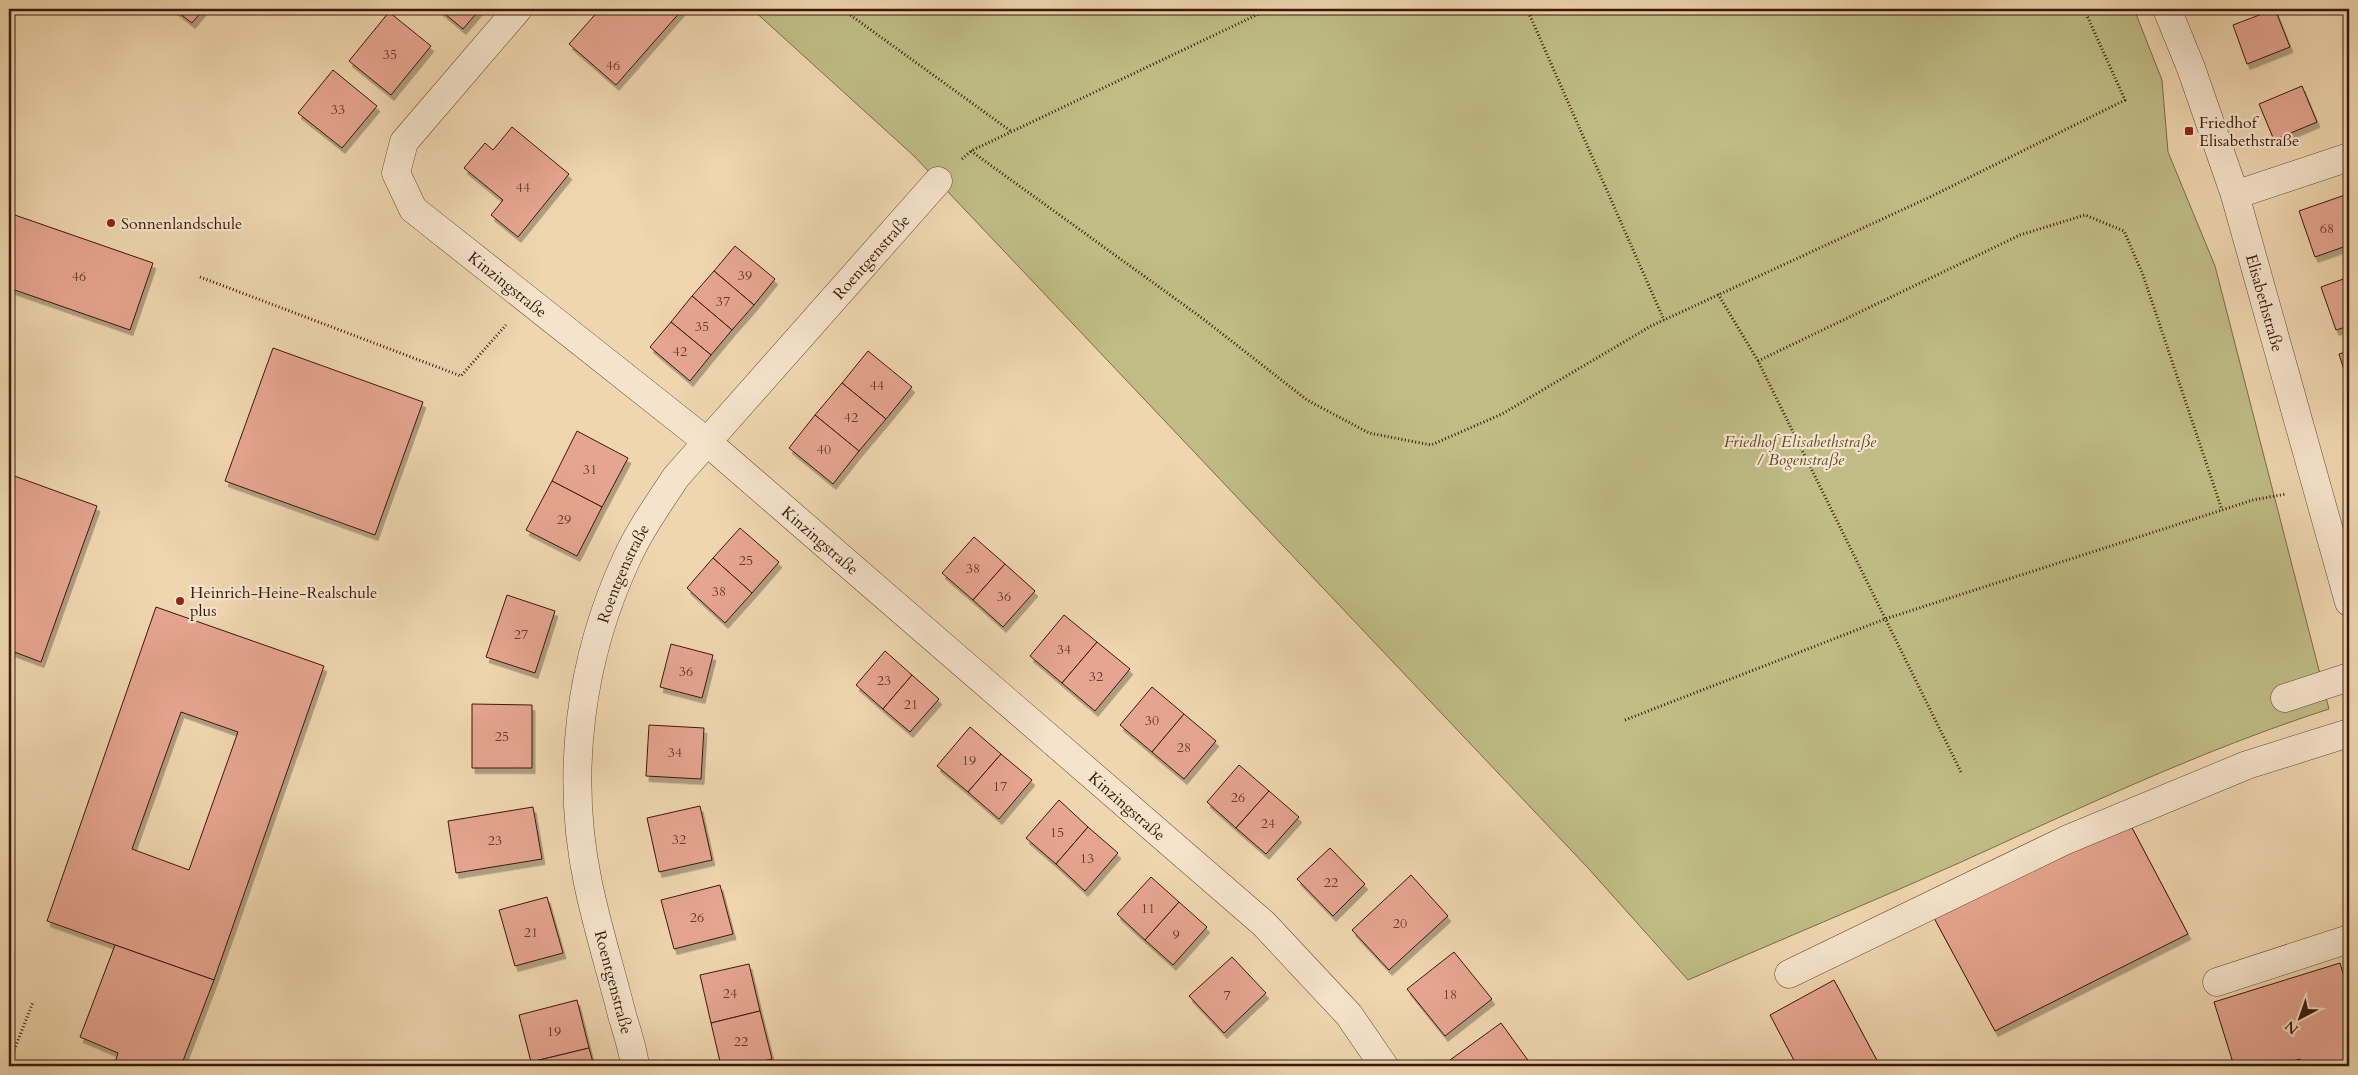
<svg xmlns="http://www.w3.org/2000/svg" width="2358" height="1075" viewBox="0 0 2358 1075" font-family="Cardo,serif">
<defs>
<filter id="shadow"><feDropShadow dx="3" dy="5.5" stdDeviation="0" flood-color="#0004"/></filter>
</defs>
<rect width="100%" height="100%" fill="#efd6af"/>
<filter id="stains"><feTurbulence type="fractalNoise" baseFrequency=".004" numOctaves="4"/><feColorMatrix values="0 0 0 0 .2 0 0 0 0 .09 0 0 0 0 .02 0 0 0 .5 -.17"/></filter>
<radialGradient id="worn" r=".72"><stop offset=".6" stop-color="#630" stop-opacity="0"/><stop offset="1" stop-color="#630" stop-opacity=".3"/></radialGradient>
<!-- green -->
<path fill="#bfbc86" stroke="#7d6a48" d="M752,9h1382l28,71 6,72 47,114 114,443c-127,41 -249,99 -370,154 -90,40 -181,78 -271,117l-100,-112 -674,-712z"/>
<!-- building -->
<g fill="#e6a590" stroke="#3b180a" fill-rule="evenodd" filter="url(#shadow)">
<polygon points="174,9 204,9 192,23"/>
<polygon points="439,9 480,9 463,29"/>
<polygon points="600,9 681,9 682,10 616,85 569,44"/>
<polygon points="2275,9 2290,47 2247,64 2233,25"/>
<polygon points="389,12 431,46 391,95 349,61"/>
<polygon points="333,70 377,106 342,148 298,113"/>
<polygon points="2302,86 2317,122 2274,140 2259,104"/>
<polygon points="512,127 569,174 518,237 491,215 503,200 464,168 485,143 493,150"/>
<polygon points="2345,195 2349,206 2349,245 2315,257 2299,211"/>
<polygon points="9,213 153,263 130,330 9,288"/>
<polygon points="735,246 775,279 754,305 714,271"/>
<polygon points="714,271 754,305 732,330 692,296"/>
<polygon points="2349,277 2349,326 2336,330 2321,287"/>
<polygon points="692,296 732,330 711,355 671,322"/>
<polygon points="671,322 711,355 690,381 650,347"/>
<polygon points="273,348 423,402 375,535 225,481"/>
<polygon points="868,351 912,387 886,419 842,383"/>
<polygon points="2349,351 2349,386 2339,354"/>
<polygon points="842,383 886,419 859,451 815,415"/>
<polygon points="815,415 859,451 833,484 789,448"/>
<polygon points="577,431 628,458 602,507 552,481"/>
<polygon points="9,474 97,506 41,662 9,650"/>
<polygon points="552,481 602,507 577,556 526,530"/>
<polygon points="740,528 779,562 752,593 713,558"/>
<polygon points="974,537 1005,564 973,600 942,573"/>
<polygon points="713,558 752,593 725,623 687,588"/>
<polygon points="1005,564 1035,591 1003,627 973,600"/>
<polygon points="507,595 555,611 535,673 486,657"/>
<path d="M156,607l168,59 -110,314 -167,-59zM181,712l57,20 -49,138 -57,-21z"/>
<polygon points="1064,615 1097,642 1062,683 1030,656"/>
<polygon points="1097,642 1130,669 1095,711 1062,683"/>
<polygon points="671,644 713,655 702,698 660,687"/>
<polygon points="885,651 912,675 883,709 856,685"/>
<polygon points="912,675 939,699 910,732 883,709"/>
<polygon points="1152,687 1184,714 1152,752 1120,725"/>
<polygon points="472,704 532,705 532,768 472,768"/>
<polygon points="1184,714 1216,741 1184,779 1152,752"/>
<polygon points="649,725 704,728 701,779 646,776"/>
<polygon points="970,727 1001,754 968,792 937,766"/>
<polygon points="1001,754 1032,780 999,819 968,792"/>
<polygon points="1239,765 1269,791 1236,828 1207,802"/>
<polygon points="1269,791 1299,817 1266,854 1236,828"/>
<polygon points="1059,800 1088,827 1056,864 1026,838"/>
<polygon points="700,806 712,860 659,872 647,818"/>
<polygon points="533,807 542,859 456,873 448,821"/>
<polygon points="2130,824 2188,934 1995,1031 1934,918"/>
<polygon points="1088,827 1118,853 1085,891 1056,864"/>
<polygon points="1330,848 1365,884 1333,916 1297,879"/>
<polygon points="1411,875 1448,916 1389,970 1352,930"/>
<polygon points="1151,877 1179,902 1145,940 1117,914"/>
<polygon points="720,885 733,934 674,949 661,900"/>
<polygon points="547,897 563,953 515,966 499,910"/>
<polygon points="1179,902 1207,927 1173,965 1145,940"/>
<polygon points="115,945 214,980 181,1066 114,1066 118,1053 80,1037"/>
<polygon points="1454,952 1492,999 1445,1036 1407,989"/>
<polygon points="1232,957 1266,993 1224,1033 1189,996"/>
<polygon points="2340,963 2349,993 2349,1066 2302,1066 2300,1059 2277,1066 2234,1066 2214,1002"/>
<polygon points="749,964 760,1011 711,1023 700,975"/>
<polygon points="1834,980 1880,1066 1797,1066 1770,1015"/>
<polygon points="577,1000 589,1048 531,1062 519,1015"/>
<polygon points="760,1011 772,1059 740,1066 721,1066 711,1023"/>
<polygon points="1501,1023 1530,1063 1526,1066 1455,1066 1450,1060"/>
<polygon points="589,1048 594,1066 532,1066 531,1062"/>
</g>
<g fill="none" stroke-linecap="round" stroke-linejoin="round">
<defs>
<g id="minor">
<path id="s1" d="M518,9l-114,133 -8,31 17,36 293,232 558,483 85,91 35,51"/>
<path id="s2" d="M2167,9l24,59 44,127 114,407"/>
<polyline points="2235,195 2349,157"/>
<polyline points="2285,698 2349,677"/>
<polyline points="1789,974 2066,840 2247,765 2349,733"/>
<polyline points="2217,982 2349,939"/>
<path id="s3" d="M635,1066c-2,-17 -8,-34 -13,-51 -11,-44 -25,-88 -34,-132 -23,-109 -8,-224 39,-325 13,-28 31,-54 49,-81l262,-296"/>
</g>
</defs>
<!-- minor casing -->
<use href="#minor" stroke="#684833" stroke-width="29"/>
<!-- path -->
<g stroke="#3b180a" stroke-width="3" stroke-dasharray="1 2.5" stroke-linecap="butt">
<polyline points="842,9 1012,132"/>
<polyline points="1527,9 1664,320"/>
<polyline points="971,151 1202,318 1307,400 1369,433 1431,445 1502,414 1651,326 1930,197 2125,100 2084,9"/>
<polyline points="962,159 971,151 1269,9"/>
<polyline points="200,277 461,376 506,325"/>
<polyline points="1718,294 1758,361 1961,772"/>
<polyline points="1758,361 2020,235 2085,215 2124,231 2143,275 2222,510"/>
<polyline points="1625,720 1885,619 2253,500 2286,494"/>
<polyline points="9,1063 33,1002"/>
</g>
<!-- minor -->
<use href="#minor" stroke="#f5e4cb" stroke-width="28"/>
</g>
<!-- markers -->
<g fill="#8f2418" stroke="#f5e4cb" stroke-width="2">
<rect x="2184" y="126" width="10" height="10" rx="2.5"/>
<circle cx="111" cy="223" r="5"/>
<circle cx="180" cy="601" r="5"/>
</g>
<g text-anchor="middle" stroke-width="4.5" stroke-linejoin="round" paint-order="stroke">
<!-- number labels -->
<g font-size="14" fill="#663b2c">
<text x="390" y="59">35</text>
<text x="613" y="70">46</text>
<text x="338" y="114">33</text>
<text x="523" y="192">44</text>
<text x="2327" y="233">68</text>
<text x="745" y="280">39</text>
<text x="79" y="281">46</text>
<text x="723" y="306">37</text>
<text x="702" y="331">35</text>
<text x="680" y="356">42</text>
<text x="877" y="390">44</text>
<text x="851" y="422">42</text>
<text x="824" y="454">40</text>
<text x="590" y="474">31</text>
<text x="564" y="524">29</text>
<text x="746" y="565">25</text>
<text x="973" y="573">38</text>
<text x="719" y="596">38</text>
<text x="1004" y="601">36</text>
<text x="521" y="639">27</text>
<text x="1064" y="654">34</text>
<text x="686" y="676">36</text>
<text x="1096" y="681">32</text>
<text x="884" y="685">23</text>
<text x="911" y="709">21</text>
<text x="1152" y="725">30</text>
<text x="502" y="741">25</text>
<text x="1184" y="752">28</text>
<text x="675" y="757">34</text>
<text x="969" y="765">19</text>
<text x="1000" y="791">17</text>
<text x="1238" y="802">26</text>
<text x="1268" y="828">24</text>
<text x="1057" y="837">15</text>
<text x="679" y="844">32</text>
<text x="495" y="845">23</text>
<text x="1087" y="863">13</text>
<text x="1331" y="887">22</text>
<text x="1148" y="913">11</text>
<text x="697" y="922">26</text>
<text x="1400" y="928">20</text>
<text x="531" y="937">21</text>
<text x="1176" y="939">9</text>
<text x="730" y="998">24</text>
<text x="1450" y="999">18</text>
<text x="1227" y="1000">7</text>
<text x="554" y="1036">19</text>
<text x="741" y="1046">22</text>
</g>
<!-- poi labels -->
<g font-size="16" fill="#3b180a" stroke="#f5e4cb" text-anchor="start">
<text x="2199" y="128">Friedhof<tspan x="2199" dy="18">Elisabethstraße</tspan></text>
<text x="121" y="229">Sonnenlandschule</text>
<text x="190" y="598">Heinrich-Heine-Realschule<tspan x="190" dy="18">plus</tspan></text>
</g>
<!-- street labels -->
<g font-size="16" fill="#3b180a" stroke="#f5e4cb">
<text dy="6" stroke="none"><textPath href="#s3" startOffset="911">Roentgenstraße</textPath></text>
<text dy="6" stroke="none"><textPath href="#s1" startOffset="368">Kinzingstraße</textPath></text>
<text dy="6" stroke="none"><textPath href="#s2" startOffset="310">Elisabethstraße</textPath></text>
<text dy="6" stroke="none"><textPath href="#s1" startOffset="772">Kinzingstraße</textPath></text>
<text dy="6" stroke="none"><textPath href="#s3" startOffset="506">Roentgenstraße</textPath></text>
<text dy="6" stroke="none"><textPath href="#s1" startOffset="1178">Kinzingstraße</textPath></text>
<text transform="translate(614 982) rotate(75)" y="6">Roentgenstraße</text>
</g>
<!-- park labels -->
<g font-size="16" font-style="italic" fill="#63492f" stroke="#f5e4cb">
<text x="1800" y="447">Friedhof Elisabethstraße<tspan x="1800" dy="18">/ Bogenstraße</tspan></text>
</g>
</g>
<!-- margin -->
<rect width="2358" height="1075" fill="none" stroke="#efd6af" stroke-width="30"/>
<rect x="10" y="10" width="2338" height="1055" fill="none" stroke="#3b180a" stroke-width="2.5"/>
<rect x="15" y="15" width="2328" height="1045" fill="none" stroke="#3b180a"/>
<!-- north arrow -->
<g transform="translate(2300 1018) rotate(221)" stroke="#f5e4cb" stroke-width="4" paint-order="stroke">
<path d="M0-4L9 19L0 12L-9 19Z" fill="#3b180a"/>
<text y="-8" font-size="14" font-weight="bold" text-anchor="middle" fill="#3b180a">N</text>
</g>
<rect width="100%" height="100%" filter="url(#stains)"/>
<rect width="100%" height="100%" fill="url(#worn)"/>
</svg>
